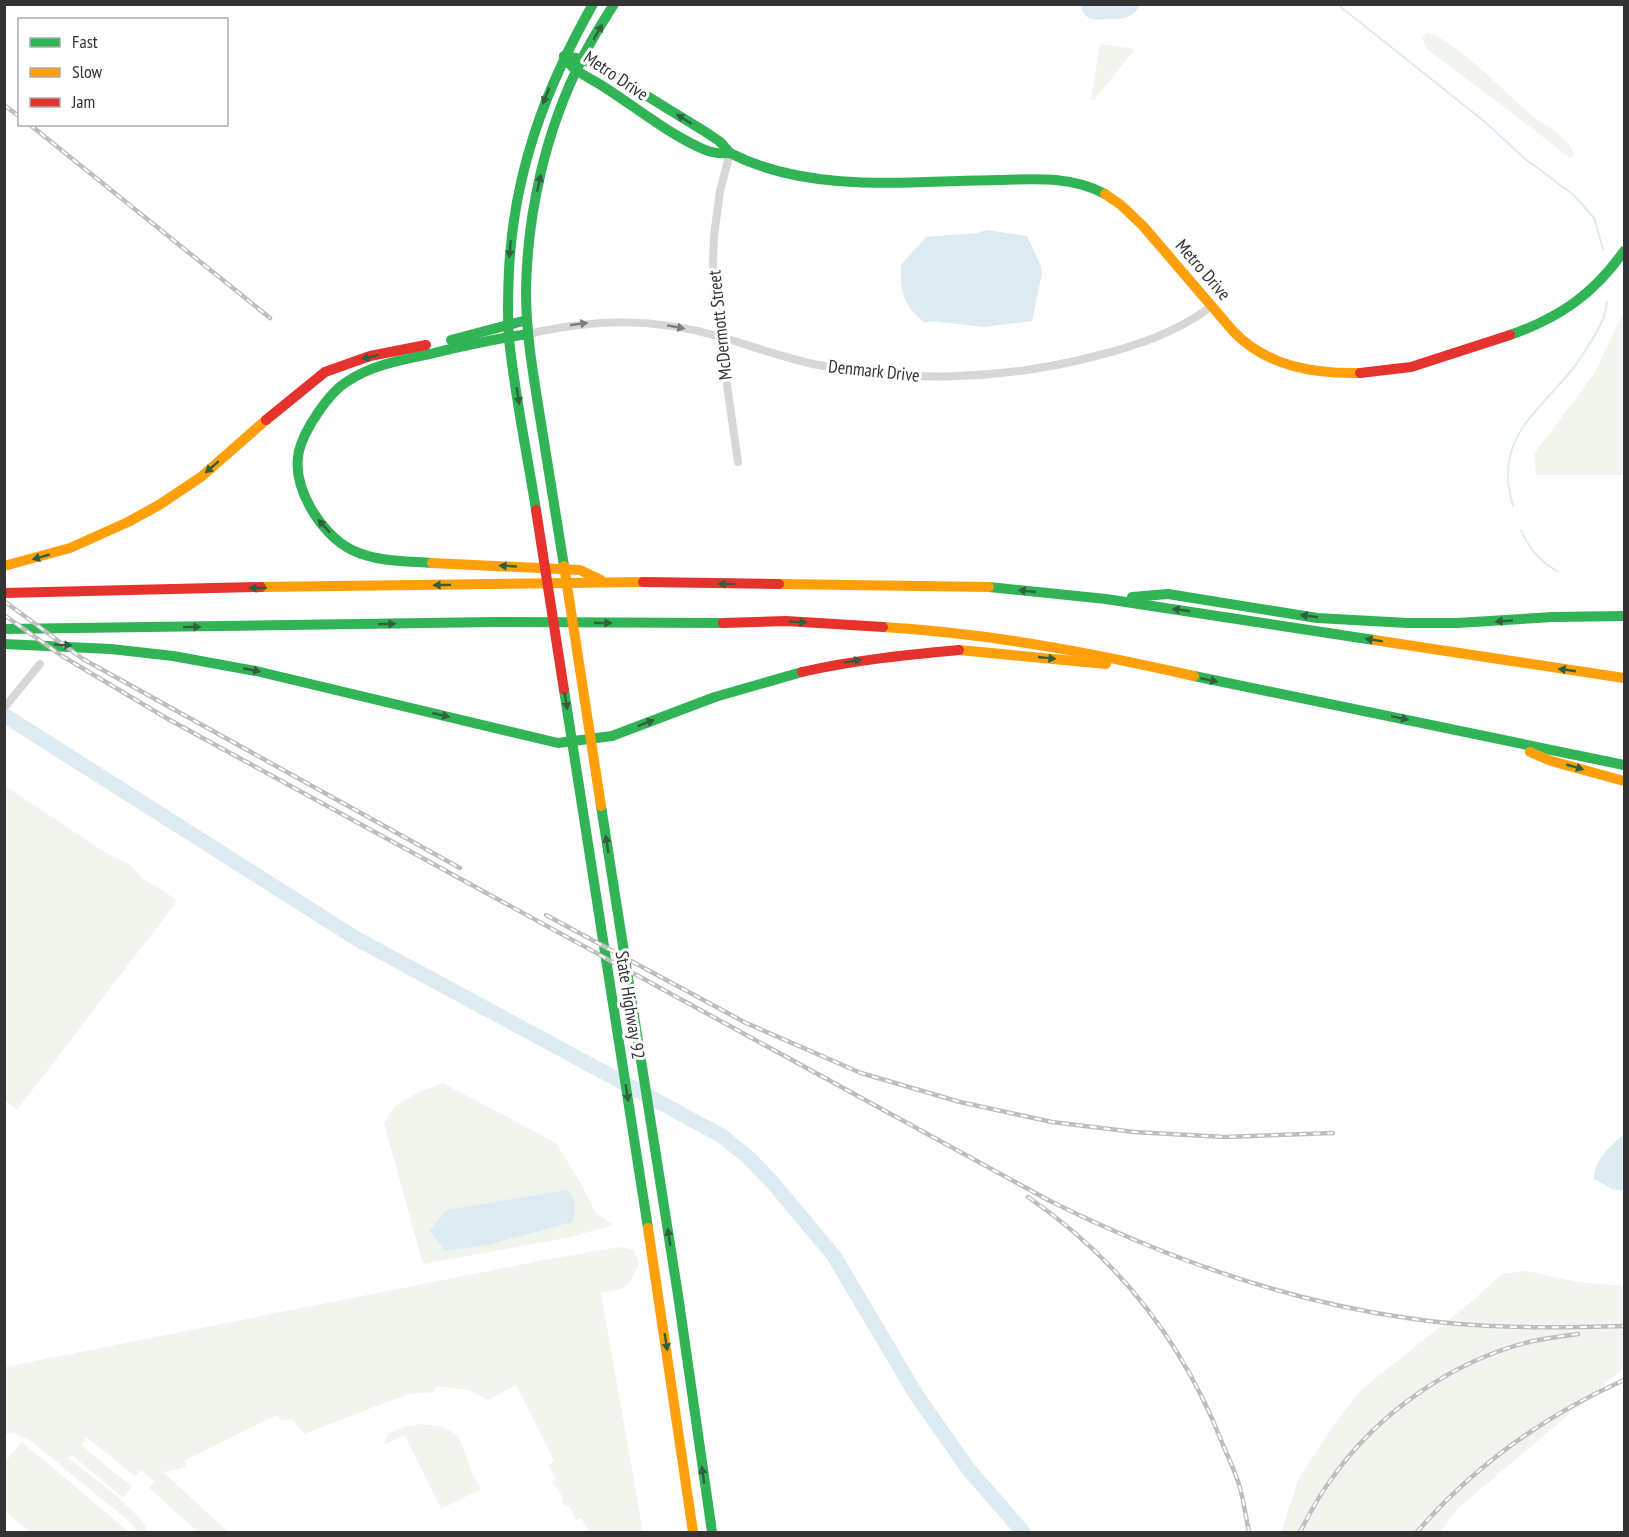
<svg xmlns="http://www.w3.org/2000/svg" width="1629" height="1537" viewBox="0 0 1629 1537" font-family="'PT Sans Narrow',sans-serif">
<rect width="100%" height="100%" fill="#fff"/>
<!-- green -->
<g fill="#f1f5ed">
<path d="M1427,33c24,3 82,63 102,80 14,12 39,23 45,41l-2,3h-3l-143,-109 -4,-10z"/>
<polygon points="1100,44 1135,49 1094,100 1091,100"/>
<polygon points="1624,311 1624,475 1536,475 1534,454 1594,374"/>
<polygon points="5,786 106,853 129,864 143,879 164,891 177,901 17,1110 4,1100"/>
<polygon points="443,1083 556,1143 581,1184 595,1212 613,1225 571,1237 423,1264 384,1123 395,1106 419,1092"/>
<path d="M620,1247l14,3 5,13c-10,25 -13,26 -38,30l42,239h-54l-8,-14 -5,2 -7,-14 -6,-2 -2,-10 -9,-12 4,-3 -8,-14 6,-4 -38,-76 -28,15 -19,-10 -34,-4 -1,6 -26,2 -104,40 -12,-15 -10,1 -5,-5 -92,45 2,7 -24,5 65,60h-30l-49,-44 6,-6 -14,-12 -6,6 -48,-38 -6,7 51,42 -9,11 -51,-43 -4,3c22,18 70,50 80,74h-11l-8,-11 -98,-80 -18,-8 -8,1v-67l544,-108z"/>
<polygon points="1527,1271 1577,1282 1624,1286 1624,1368 1456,1510 1441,1532 1281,1532 1299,1478 1335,1423 1361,1390 1470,1303 1502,1274"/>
<polygon points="422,1424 442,1427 458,1435 473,1475 481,1489 441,1509 405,1435 384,1445 388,1434 403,1427"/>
<polygon points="22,1442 129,1532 30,1532 5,1511 5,1462"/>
</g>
<!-- water -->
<g fill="#ddebf3">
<path d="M1081,5v-1l60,1c-3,3 -6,8 -10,10 -7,4 -13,4 -20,4 -13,1 -28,3 -30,-14z"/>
<path d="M987,230l40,6 14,30 1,8 -10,47 -48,6 -52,-6 -7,2c-21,-16 -25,-31 -24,-58l25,-28 51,-4z"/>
<path d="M1624,1134v57l-12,-2 -18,-10c0,-20 16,-32 30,-45z"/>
<path d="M566,1190c11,8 11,20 6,32l-84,23 -43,6 -15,-21 16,-20z"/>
</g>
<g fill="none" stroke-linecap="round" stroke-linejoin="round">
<!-- stream -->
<g stroke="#ddebf3" stroke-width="2">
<polyline points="1337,4 1485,122 1524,158 1575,196 1594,218 1603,249"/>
<path d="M1513,506c-20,-66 22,-91 58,-135 8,-9 14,-21 21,-31 7,-12 14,-24 15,-38"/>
<path d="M1521,530c8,18 18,31 36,41"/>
</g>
<!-- river -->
<polyline stroke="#ddebf3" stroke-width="15" points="4,715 357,939 722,1136 749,1158 773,1183 834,1256 917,1396 969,1470 1023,1532"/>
<!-- street -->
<g stroke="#d7d7d7" stroke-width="8">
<polyline points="730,153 720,191 714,236 713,265 715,301 738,462"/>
<path d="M528,334c69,-15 125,-17 193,3 31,9 60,20 92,27 92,19 188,16 279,-7 44,-11 84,-24 120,-51"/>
<polyline points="4,708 40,664"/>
</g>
<!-- fast -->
<g stroke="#30b455" stroke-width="10">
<path d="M564,56l18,3 21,10 101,62c5,3 10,7 15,10 5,4 8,10 13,13 79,40 180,27 266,26 37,-1 74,-4 107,14"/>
<path d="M564,56c9,16 25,21 40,31 33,21 63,46 99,62 9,4 17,5 27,4"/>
<path d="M1510,335c49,-17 84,-41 114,-84"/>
<polyline points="451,340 527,320"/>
<path d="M536,510c-9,-57 -21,-114 -27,-171 -2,-23 -1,-46 0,-69 5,-98 36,-181 84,-266"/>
<path d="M432,563c-28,-2 -55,-1 -80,-13 -32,-16 -61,-64 -53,-99 5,-21 30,-59 49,-70 24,-16 53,-21 82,-27 32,-8 65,-15 98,-20"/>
<path d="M564,566c-8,-48 -15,-96 -23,-143 -7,-44 -15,-87 -15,-131 1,-79 20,-163 56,-233 9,-19 21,-37 32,-55"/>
<polyline points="989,587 1106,599 1374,640"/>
<polyline points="1132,597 1168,594 1317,618 1408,623 1457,623 1553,617 1624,616"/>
<polyline points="4,629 495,622 723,623"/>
<polyline points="4,644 111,649 173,656 256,671 558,743 612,736 715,697 802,672"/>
<polyline points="1194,676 1624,765"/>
<polyline points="564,690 648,1228"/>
<polyline points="601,806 678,1295 712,1532"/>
</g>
<!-- slow -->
<g stroke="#ff9f0a" stroke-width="10">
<path d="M1105,194l16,11 22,21 90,105c33,35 80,43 127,42"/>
<polyline points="432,563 580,570 601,580"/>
<polyline points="4,566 70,548 128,522 159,505 201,477 266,420"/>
<polyline points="564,566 601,806"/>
<polyline points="779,584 989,587"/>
<polyline points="261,587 643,582"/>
<path d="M883,627c105,6 209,26 311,49"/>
<polyline points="1374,640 1624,678"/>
<polyline points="959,650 1106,664"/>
<polyline points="1530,752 1551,761 1624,781"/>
<polyline points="648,1228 693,1532"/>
</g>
<!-- jam -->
<g stroke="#e5322d" stroke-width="10">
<polyline points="1360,373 1411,367 1510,335"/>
<polyline points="266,420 325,372 370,356 426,345"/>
<polyline points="536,510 564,690"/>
<polyline points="643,582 779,584"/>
<polyline points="4,593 261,587"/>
<polyline points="723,623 786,621 883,627"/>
<path d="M802,672c52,-12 104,-17 157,-22"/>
</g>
<defs>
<g id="rail">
<polyline points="4,105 20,117"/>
<polyline points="29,124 270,318"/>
<polyline points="4,601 83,659 460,868"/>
<path d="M4,615l58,41 106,63 882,482c113,56 231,99 357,117 71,11 145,10 217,8"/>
<polyline points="546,915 746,1023 861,1073 960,1102 1052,1122 1134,1132 1225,1137 1333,1133"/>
<path d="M1028,1197c92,63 155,145 195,248 6,14 13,28 17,43 4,14 6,30 9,44"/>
<path d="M1300,1532c9,-17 18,-35 30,-51 47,-68 123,-121 203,-140 15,-3 30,-5 45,-7"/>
<path d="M1417,1532c58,-67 127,-116 207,-152"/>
</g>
</defs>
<!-- rail casing -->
<use href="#rail" stroke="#bebebe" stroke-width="4.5"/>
<!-- rail -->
<use href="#rail" stroke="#fff" stroke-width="2" stroke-dasharray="7" stroke-linecap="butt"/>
</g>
<!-- one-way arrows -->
<defs><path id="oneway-solid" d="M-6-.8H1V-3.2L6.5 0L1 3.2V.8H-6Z" transform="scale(1.5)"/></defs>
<g fill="#32603f">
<use href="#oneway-solid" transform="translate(598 32) rotate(-60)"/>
<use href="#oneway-solid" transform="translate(546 96) rotate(112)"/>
<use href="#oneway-solid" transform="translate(684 119) rotate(-148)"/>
<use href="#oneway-solid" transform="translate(539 183) rotate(-78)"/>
<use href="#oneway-solid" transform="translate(510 249) rotate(95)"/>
<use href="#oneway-solid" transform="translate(370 357) rotate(166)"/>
<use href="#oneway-solid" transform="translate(518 396) rotate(81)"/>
<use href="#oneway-solid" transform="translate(212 467) rotate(139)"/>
<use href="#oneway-solid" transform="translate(324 526) rotate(-132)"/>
<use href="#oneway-solid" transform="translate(41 557) rotate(164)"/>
<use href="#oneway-solid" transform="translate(508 566) rotate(-177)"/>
<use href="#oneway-solid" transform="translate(727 584) rotate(-179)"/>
<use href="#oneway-solid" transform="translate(442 585) rotate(179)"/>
<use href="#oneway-solid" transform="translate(258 588) rotate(179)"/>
<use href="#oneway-solid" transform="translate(1027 591) rotate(-174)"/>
<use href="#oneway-solid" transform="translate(1181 610) rotate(-172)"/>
<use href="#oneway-solid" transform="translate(1309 616) rotate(-172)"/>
<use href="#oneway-solid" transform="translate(1504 621) rotate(176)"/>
<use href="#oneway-solid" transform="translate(798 622) rotate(3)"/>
<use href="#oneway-solid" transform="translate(603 623)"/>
<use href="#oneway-solid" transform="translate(387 624) rotate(-1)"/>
<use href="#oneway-solid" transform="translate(192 627) rotate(-1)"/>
<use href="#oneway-solid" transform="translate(1374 640) rotate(-171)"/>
<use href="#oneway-solid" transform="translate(63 645) rotate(3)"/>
<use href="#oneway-solid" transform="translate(1047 658) rotate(6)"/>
<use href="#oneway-solid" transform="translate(853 661) rotate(-9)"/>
<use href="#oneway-solid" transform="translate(252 670) rotate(11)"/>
<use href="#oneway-solid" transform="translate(1567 670) rotate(-172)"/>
<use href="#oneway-solid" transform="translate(1209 680) rotate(12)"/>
<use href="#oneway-solid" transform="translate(566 701) rotate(81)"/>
<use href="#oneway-solid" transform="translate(441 715) rotate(13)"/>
<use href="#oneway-solid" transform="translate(1400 718) rotate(12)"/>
<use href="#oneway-solid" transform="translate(646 723) rotate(-21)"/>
<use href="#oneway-solid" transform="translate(1575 767) rotate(16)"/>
<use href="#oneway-solid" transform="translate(607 844) rotate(-99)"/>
<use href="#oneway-solid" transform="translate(627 1093) rotate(81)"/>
<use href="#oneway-solid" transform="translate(669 1237) rotate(-99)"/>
<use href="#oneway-solid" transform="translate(666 1342) rotate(81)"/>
<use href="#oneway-solid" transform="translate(703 1475) rotate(-98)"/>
</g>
<g fill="#7d7d7d">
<use href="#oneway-solid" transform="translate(579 324) rotate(-8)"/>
<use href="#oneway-solid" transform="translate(676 327) rotate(10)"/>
</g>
<g text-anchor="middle" stroke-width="6" stroke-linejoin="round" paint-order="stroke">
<!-- street labels -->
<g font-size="18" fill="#333" stroke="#fff">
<text transform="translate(616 76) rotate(34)" y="6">Metro Drive</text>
<text transform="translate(1203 270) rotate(49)" y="6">Metro Drive</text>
<text transform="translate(720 325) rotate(-96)" y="6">McDermott Street</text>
<text transform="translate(874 371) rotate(6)" y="6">Denmark Drive</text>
<text transform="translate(630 1005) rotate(81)" y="6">State Highway 92</text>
</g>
</g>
<!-- border -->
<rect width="1629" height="1537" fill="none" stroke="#333333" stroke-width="12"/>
<!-- legend -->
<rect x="18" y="18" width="210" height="108" fill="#ffffff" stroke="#adadad" stroke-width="1.5"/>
<rect x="30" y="38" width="30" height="9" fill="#30b455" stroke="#adadad" stroke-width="1.5"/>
<text x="72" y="48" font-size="18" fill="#333333">Fast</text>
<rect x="30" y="68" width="30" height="9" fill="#ff9f0a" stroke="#adadad" stroke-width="1.5"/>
<text x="72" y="78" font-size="18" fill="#333333">Slow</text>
<rect x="30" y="98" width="30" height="9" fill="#e5322d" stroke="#adadad" stroke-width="1.5"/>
<text x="72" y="108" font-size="18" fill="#333333">Jam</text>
</svg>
